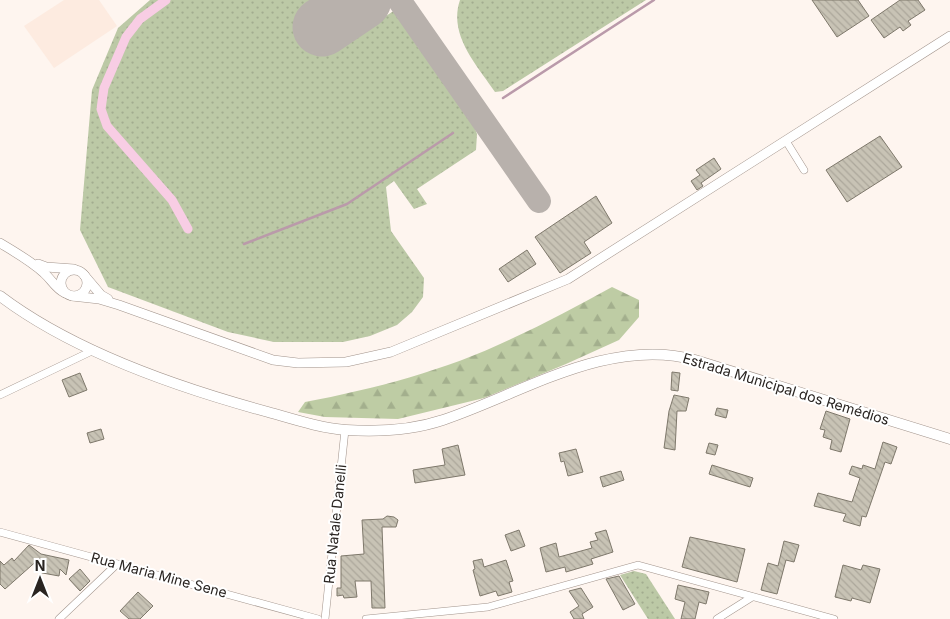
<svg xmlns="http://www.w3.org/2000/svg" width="950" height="619" viewBox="0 0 950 619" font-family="Inter,sans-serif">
<defs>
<pattern id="grass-dots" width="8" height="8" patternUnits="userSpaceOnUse" patternTransform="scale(1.25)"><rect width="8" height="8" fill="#bcc9a6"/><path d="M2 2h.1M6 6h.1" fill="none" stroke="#a2ac8f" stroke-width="1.8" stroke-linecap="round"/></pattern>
<pattern id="forest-firs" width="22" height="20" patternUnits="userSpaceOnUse" patternTransform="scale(1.25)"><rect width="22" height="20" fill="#becca4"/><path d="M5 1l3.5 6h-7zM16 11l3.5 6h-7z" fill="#a3af8d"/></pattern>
<pattern id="building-back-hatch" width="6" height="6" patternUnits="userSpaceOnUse" patternTransform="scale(1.25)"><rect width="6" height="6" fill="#c8c3b5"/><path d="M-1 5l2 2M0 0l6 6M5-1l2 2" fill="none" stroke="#aca79b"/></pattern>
</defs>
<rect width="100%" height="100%" fill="#fef5ef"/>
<!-- built -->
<polygon fill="#fdebe0" points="64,0 99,0 117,26 54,68 24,26"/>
<!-- grass -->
<g fill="url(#grass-dots)">
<polygon points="150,0 311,0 306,3 336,49 395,10 474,126 477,134 476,150 417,189 427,204 414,209 394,181 386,187 391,231 424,278 423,297 412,312 397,325 370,336 343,342 274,342 228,332 108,287 80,230 92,90 118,28"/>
<path d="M460,0h186l-143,91 -8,1c-18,-27 -47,-57 -35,-92z"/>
<polygon points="634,571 646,574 675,619 648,619 620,575"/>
</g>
<!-- forest -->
<path fill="url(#forest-firs)" d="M612,287l27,13v17l-20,23 -53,24 -82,34 -86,21 -73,-2 -27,-5 7,-10c69,-13 142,-32 206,-63 35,-16 68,-34 101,-52z"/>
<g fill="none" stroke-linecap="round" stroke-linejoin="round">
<!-- stream -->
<g stroke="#ba9aaa" stroke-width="2.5">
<polyline points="503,98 654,0"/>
<polyline points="244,244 347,204 453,133"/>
</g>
<!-- canal -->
<polyline stroke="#f8cde4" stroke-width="9" points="166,0 140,19 126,37 104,88 101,109 107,126 172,200 188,229"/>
<!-- taxiway -->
<polyline stroke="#b8b1ac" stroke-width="24" points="399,0 539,201"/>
<!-- runway -->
<polyline stroke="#b8b1ac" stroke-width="59" points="322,27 362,0"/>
</g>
<!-- building -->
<g fill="url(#building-back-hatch)" stroke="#7e786b">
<polygon points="812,0 858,0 869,16 837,37"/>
<polygon points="900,0 918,0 925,10 908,21 911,25 903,31 900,27 884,38 871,20"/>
<polygon points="880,136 902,167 847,202 826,170"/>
<polygon points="714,158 721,169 701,183 703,186 697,190 691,181 700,175 696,170"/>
<polygon points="596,196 612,223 584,242 591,253 560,273 535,237"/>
<polygon points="527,250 536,264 508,282 499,269"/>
<polygon points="672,372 680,373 678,391 671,390"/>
<polygon points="80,373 87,390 69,397 62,380"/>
<polygon points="674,395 689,398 686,411 677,411 675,450 664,448 669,411"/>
<polygon points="717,408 728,410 726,418 715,415"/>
<polygon points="826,411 850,419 841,452 830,449 832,440 823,437 825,430 820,429"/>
<polygon points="101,429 104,439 90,443 87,433"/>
<polygon points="883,442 897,447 891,464 885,462 866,517 862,516 860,526 843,521 846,514 814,506 818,493 852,502 860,478 849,474 852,466 862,469 863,465 875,469"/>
<polygon points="709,443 718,445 715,455 706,453"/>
<polygon points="458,445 465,475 415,483 413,470 445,465 442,449"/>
<polygon points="576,449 583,472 568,476 564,461 561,462 559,453"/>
<polygon points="712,465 753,478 750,487 709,474"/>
<polygon points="621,471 624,480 603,487 600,477"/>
<polygon points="387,516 394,517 398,520 396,527 382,527 385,608 372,608 371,581 355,581 357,597 344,598 343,595 337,596 337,588 341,588 341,556 364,554 362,520 383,519"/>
<polygon points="519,530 525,546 511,551 505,535"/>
<polygon points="606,530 613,552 591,559 593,564 566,572 565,567 546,572 540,548 556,543 559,557 592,548 590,542 598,540 595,533"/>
<polygon points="690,537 745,549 737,582 682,567"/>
<polygon points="784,541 799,545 794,562 786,560 777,594 761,590 768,563 778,566"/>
<polygon points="29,545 41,554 69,560 66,575 60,569 59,576 37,572 40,558 5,589 0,584 0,561 4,565 12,558 14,561"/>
<polygon points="482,559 484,567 506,560 513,581 509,582 512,592 498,596 496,591 480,596 473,570 475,569 473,561"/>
<polygon points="843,565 861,570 863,565 880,569 870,603 852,598 851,601 835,597"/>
<polygon points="80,569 90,581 80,591 69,579"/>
<polygon points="619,576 635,604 623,610 606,579"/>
<polygon points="678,585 709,592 706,604 699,602 695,619 681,619 685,602 675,599"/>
<polygon points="581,588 593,607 582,614 584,619 574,619 570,612 579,606 569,591"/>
<polygon points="138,592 153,606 140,619 129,619 120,611"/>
</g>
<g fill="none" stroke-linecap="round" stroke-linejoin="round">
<defs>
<g id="minor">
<polyline points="786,141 804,170"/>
<polyline points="0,395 94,350"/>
<polyline points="0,532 318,619"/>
<polyline points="59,619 117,564"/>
<polyline points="325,619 345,430"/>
<polyline points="366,619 488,607 638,565 834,619"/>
<polyline points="717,619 752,597"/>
</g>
<g id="tertiary">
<path d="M0,243c15,9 31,18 44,30 8,7 11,15 21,20"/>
<polyline points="38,264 46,267 74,269"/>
<circle cx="74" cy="283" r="13"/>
<polyline points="84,275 101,295 108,299"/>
<polyline points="72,296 99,299 119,305 273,360 298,363 346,362 391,352 568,279 950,36"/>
</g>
<path id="secondary" d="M0,296c74,56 179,92 268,116 25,7 52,16 78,18 31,2 67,0 97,-10 78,-26 166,-84 252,-60l255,79"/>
</defs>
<!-- minor casing -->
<use href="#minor" stroke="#a2948c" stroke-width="8"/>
<!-- tertiary casing -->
<use href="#tertiary" stroke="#a2948c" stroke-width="10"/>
<!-- secondary casing -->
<use href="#secondary" stroke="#a2948c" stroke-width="11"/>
<!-- minor -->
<use href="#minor" stroke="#fff" stroke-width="7"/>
<!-- tertiary -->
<use href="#tertiary" stroke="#fff" stroke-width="9"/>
<!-- secondary -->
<use href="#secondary" stroke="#fff" stroke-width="10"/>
</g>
<g text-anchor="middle" stroke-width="4" stroke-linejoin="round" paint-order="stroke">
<!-- street labels -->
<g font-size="14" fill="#292421" stroke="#fff">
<text transform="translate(786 389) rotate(17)" y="5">Estrada Municipal dos Remédios</text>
<text transform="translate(335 524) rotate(-84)" y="5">Rua Natale Danelli</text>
<text transform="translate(159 575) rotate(15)" y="5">Rua Maria Mine Sene</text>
</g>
</g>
<!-- north arrow -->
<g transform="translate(40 579)" stroke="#ffffff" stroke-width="4" paint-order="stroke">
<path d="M0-4L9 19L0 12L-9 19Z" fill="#292421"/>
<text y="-8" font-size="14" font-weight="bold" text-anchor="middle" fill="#292421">N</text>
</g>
</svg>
